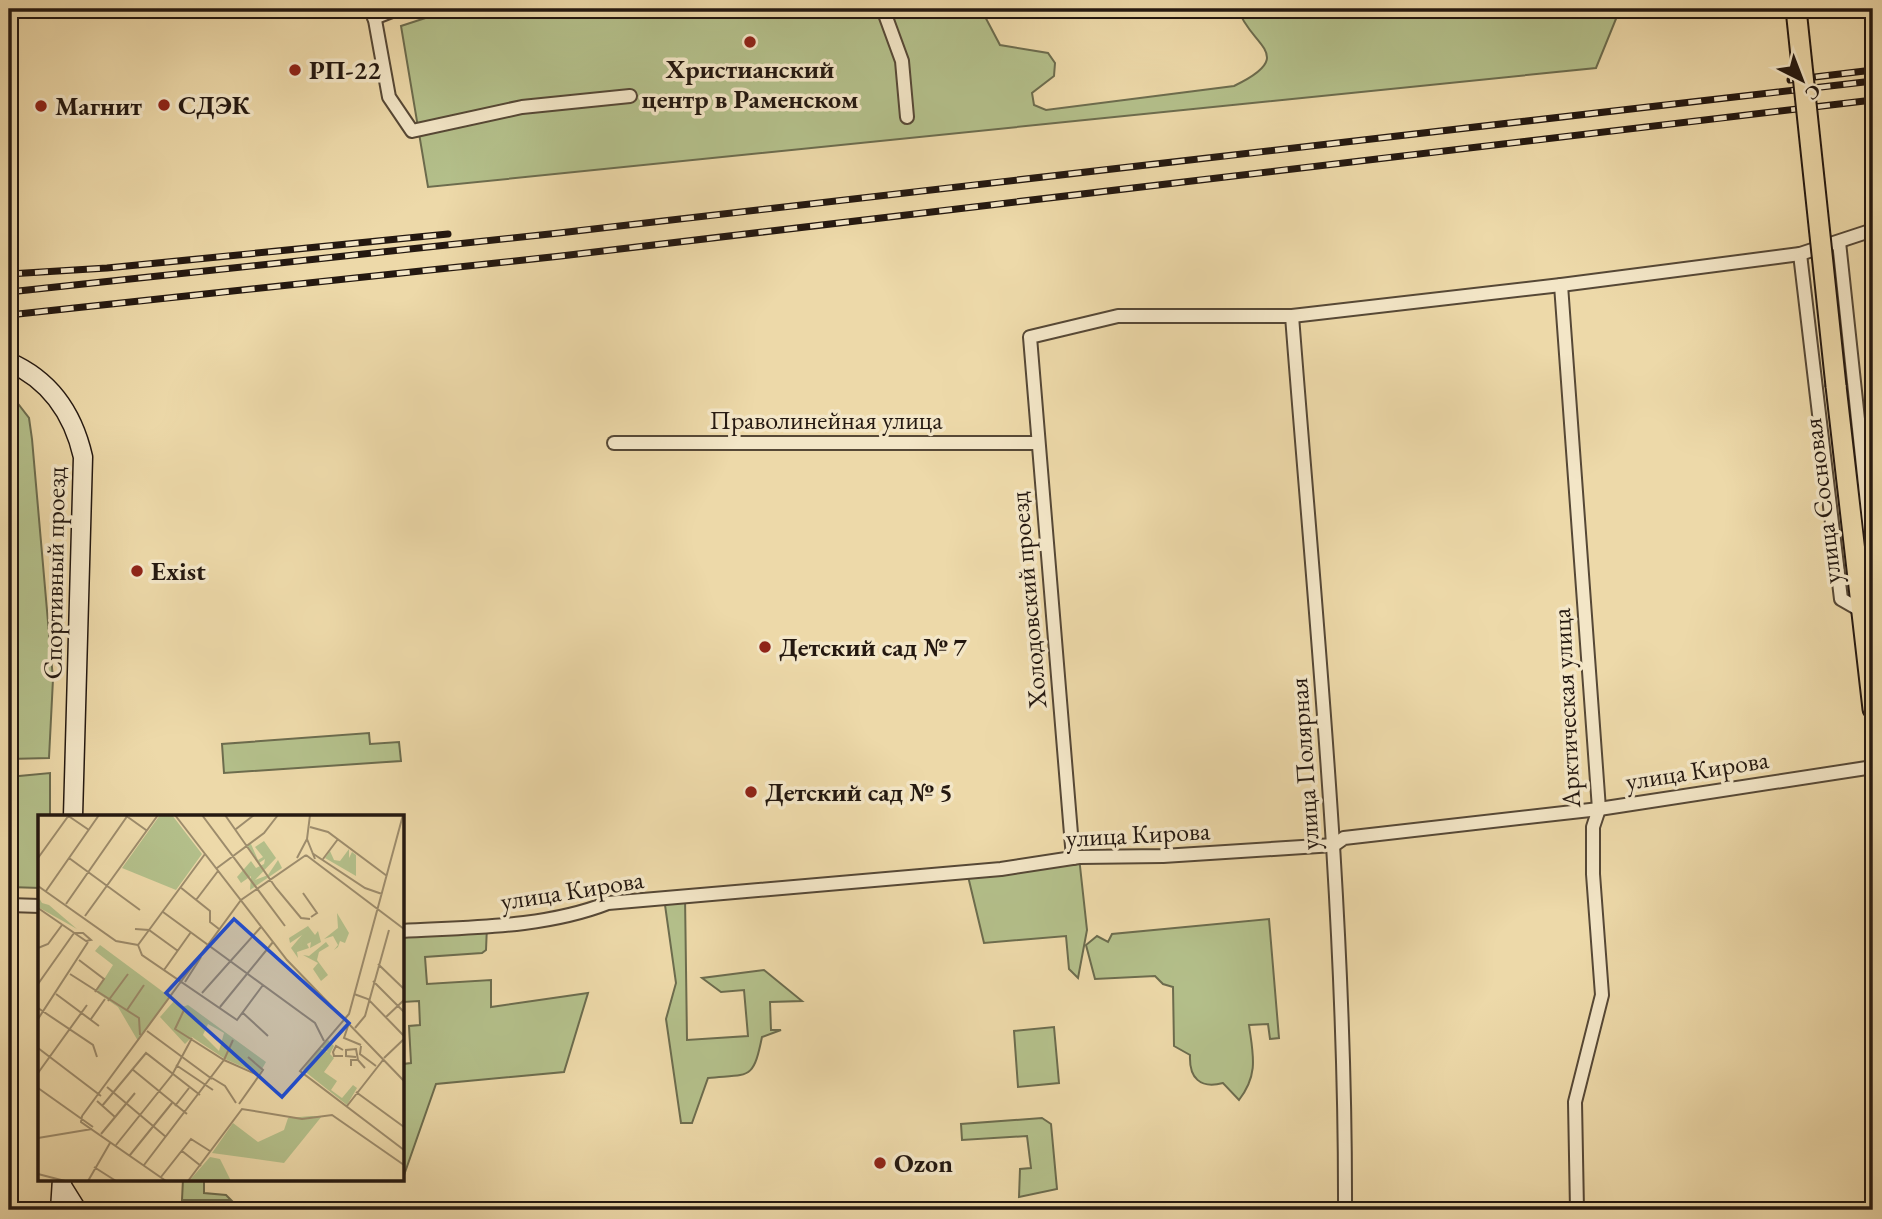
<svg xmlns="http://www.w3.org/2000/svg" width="1882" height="1219" viewBox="0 0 1882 1219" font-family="'EB Garamond',serif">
<rect width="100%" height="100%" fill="#edd9a9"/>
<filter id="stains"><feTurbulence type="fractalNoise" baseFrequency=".00286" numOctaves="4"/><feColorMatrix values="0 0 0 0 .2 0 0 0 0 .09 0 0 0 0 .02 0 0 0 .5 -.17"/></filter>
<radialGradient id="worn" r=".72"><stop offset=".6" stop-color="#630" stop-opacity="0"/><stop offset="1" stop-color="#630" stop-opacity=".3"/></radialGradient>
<!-- green -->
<g fill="#b4c08b" stroke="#6c6c4e" stroke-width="2">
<path d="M453,9h528l19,36 48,8 7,10 -1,13 -22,17 2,12 12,5 188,-24c65,-31 16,-40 4,-77h382l-24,59 -1168,119 -27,-161z"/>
<polygon points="9,392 29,418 32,439 53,679 49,758 9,759"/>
<polygon points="369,733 370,744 399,742 401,761 224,773 222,744"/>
<polygon points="50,773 50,816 40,816 40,888 9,887 9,777"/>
<polygon points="1079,857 1087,930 1078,978 1069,969 1066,936 984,943 967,872"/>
<path d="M685,896l2,144 61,-4 -4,-46 -23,2 -19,-14 62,-8 38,31 -32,1 1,28h10l-19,7c-9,44 -12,37 -54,41l-16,45h-11l-15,-104 10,-36 -12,-85z"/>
<path d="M1269,919l10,119 -9,1 -2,-15 -19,1c4,30 10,49 -10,75l-16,-17c-23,6 -34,-5 -33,-28l-16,-9 -1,-59 -10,-3 -8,-8 -60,3 -9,-34 11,-9 11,6 4,-8z"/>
<polygon points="487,926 486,950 482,953 425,957 427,984 491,980 491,1007 588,993 564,1072 436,1084 403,1178 403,1064 411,1063 409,1026 420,1025 419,1001 403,1002 403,931"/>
<polygon points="1054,1027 1059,1083 1018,1087 1014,1031"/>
<polygon points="1042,1118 1051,1124 1057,1189 1019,1197 1020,1169 1031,1168 1027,1136 962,1140 961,1124"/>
<polygon points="183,1179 204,1179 204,1193 226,1195 231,1200 182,1200"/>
</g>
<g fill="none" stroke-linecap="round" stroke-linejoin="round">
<defs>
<g id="minor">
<polyline points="373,9 389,97 412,131 522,107 630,96"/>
<polyline points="883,9 902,61 907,117"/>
<polyline points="374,18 397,9"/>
<polyline points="1839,242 1873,559"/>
<polyline points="1800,254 1841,599 1862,611 1873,593"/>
<polyline points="1561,285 1599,809 1593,827 1593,874 1602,995 1575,1102 1577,1210"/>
<path d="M1292,316c23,298 54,595 53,894"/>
<polyline points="614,443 1037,443"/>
<polyline points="1073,858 1030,337 1118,316 1292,316 1561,285 1800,254 1873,230"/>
<polyline points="9,905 40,906"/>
<path d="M402,931c69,-4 142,-3 206,-28l393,-34 78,-12 84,-1 171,-11 10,-7 255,-29 274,-42"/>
</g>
<g id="secondary">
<path d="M9,362c41,18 64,51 74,95l-10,359"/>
<polyline points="62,1186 77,1210"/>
<polyline points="60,1210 62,1179"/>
</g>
<polyline id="primary" points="1836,386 1873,709"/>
</defs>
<!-- minor casing -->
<use href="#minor" stroke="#564836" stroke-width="16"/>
<!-- secondary casing -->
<use href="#secondary" stroke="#241810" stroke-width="21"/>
<!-- primary casing -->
<use href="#primary" stroke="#241810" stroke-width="23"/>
<!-- minor -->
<use href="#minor" stroke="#f3e6c7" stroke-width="12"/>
<!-- secondary -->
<use href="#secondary" stroke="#f3e6c7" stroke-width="18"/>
<!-- primary -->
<use href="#primary" stroke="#edd9a9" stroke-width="19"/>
<defs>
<g id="rail">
<polyline points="1790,80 1873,70"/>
<polyline points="9,274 107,268 448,234"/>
<polyline points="9,292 559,233 1873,81"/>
<polyline points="9,315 561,256 1873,100"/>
</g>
</defs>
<!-- rail casing -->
<use href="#rail" stroke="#241810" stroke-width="7"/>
<!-- rail -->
<use href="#rail" stroke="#f3e6c7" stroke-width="4.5" stroke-dasharray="13" stroke-linecap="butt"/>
<defs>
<polyline id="primary-bridge" points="1796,9 1836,386"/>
</defs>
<!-- primary-bridge casing -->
<use href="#primary-bridge" stroke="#241810" stroke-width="23" stroke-linecap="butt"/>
<!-- primary-bridge -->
<use href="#primary-bridge" stroke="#edd9a9" stroke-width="19"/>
</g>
<!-- markers -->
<g fill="#8f2418" stroke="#f3e6c7" stroke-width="2.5">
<circle cx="750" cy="42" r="7"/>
<circle cx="295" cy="70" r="7"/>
<circle cx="164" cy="105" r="7"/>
<circle cx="41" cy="106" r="7"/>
<circle cx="137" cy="571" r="7"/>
<circle cx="765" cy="647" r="7"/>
<circle cx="751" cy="792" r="7"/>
<circle cx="880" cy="1163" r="7"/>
</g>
<g text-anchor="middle" stroke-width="7" stroke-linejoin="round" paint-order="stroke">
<!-- poi labels -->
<g font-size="26" font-weight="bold" fill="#241810" stroke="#f3e6c7" text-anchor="start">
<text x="750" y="78" text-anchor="middle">Христианский<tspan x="750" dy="30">центр в Раменском</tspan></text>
<text x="309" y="79">РП-22</text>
<text x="178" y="114">СДЭК</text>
<text x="55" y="115">Магнит</text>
<text x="151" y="580">Exist</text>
<text x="779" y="656">Детский сад № 7</text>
<text x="765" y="801">Детский сад № 5</text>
<text x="894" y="1172">Ozon</text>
</g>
<!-- street labels -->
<g font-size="26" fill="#241810" stroke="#f3e6c7">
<text x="826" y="429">Праволинейная улица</text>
<text transform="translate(1822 501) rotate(-97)" y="9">улица Сосновая</text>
<text transform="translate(54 573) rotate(-89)" y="9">Спортивный проезд</text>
<text transform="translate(1028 600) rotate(-95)" y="9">Холодовский проезд</text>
<text transform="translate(1566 708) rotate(-93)" y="9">Арктическая улица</text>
<text transform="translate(1304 764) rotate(-94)" y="9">улица Полярная</text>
<text transform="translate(1697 770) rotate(-9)" y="9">улица Кирова</text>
<text transform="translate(1138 834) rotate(-3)" y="9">улица Кирова</text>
<text transform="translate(572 890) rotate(-9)" y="9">улица Кирова</text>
</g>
</g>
<!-- overview -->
<g transform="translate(38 815)">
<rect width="366" height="366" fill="#edd9a9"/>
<path d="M122,0h12l30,39 -26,36 -54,-22zM226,26l12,17 -21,22 13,-5 10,-15 4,8 -32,22 1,-14 -10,7 -4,-6 14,-16 5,7 8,-4 1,-5 -6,4 -13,-18 5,-1 7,16 5,-3 -8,-10zM311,34v9l3,-6 4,3v21l-31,-18 5,-7 4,9 6,1zM0,81l4,7 7,2 28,24 -39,-22zM299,98l12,20 -4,10 -5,-2 -2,6 -4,3 4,-5 -5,-9 -9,3 14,-11zM270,111l7,9 3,-4 3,11 -11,6 1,-6 -4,2 2,4 -12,4 1,6 -7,-10 11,-13 -12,8 -1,-5zM288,127l3,4 -10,6 -2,8 11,15 -7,6 -8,-12 5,-6 -15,-8 6,1zM62,130l70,52 -32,44 -20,-34 -22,-15 17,-27 -18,-14zM136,186l8,6 6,-2 78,57 -7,12 -34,-15 -33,-22 -7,7 -25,-27zM170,209l16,9 -5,18 -16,-16zM290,225l6,6 -4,8 4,4 -10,14 13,9 -6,9 11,8 11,-13 4,3 -10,17 -44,-35 17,-22 9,5 -8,-6zM273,301h11l-38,47 -72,-10 21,-30 25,19 26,-12 4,-12zM172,342l10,2 11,22h-42z" fill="#b4c08b" fill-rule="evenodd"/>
<path fill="none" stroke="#9d8c6c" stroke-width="2" d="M29,0l22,15M87,0l21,15M137,0l112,145 117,121M164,0l83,111M187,0l51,73 25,30 9,1M365,0l-54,199 -49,57 104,79M272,12l18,5 59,44M198,14l18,-14M269,24l8,20M274,38l53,35 17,6M268,40l98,74M0,43l31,-43M31,43l71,52M259,43l10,-19 3,-24M285,44l15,-20M179,53l47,-35 14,-18M0,71l78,55 22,4M142,72l30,24v11l9,7M8,76l53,-76M265,78l14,20 -6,4M158,85l22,-29M28,89l62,-89M0,93l48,33 5,-1 -8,-7h-9M125,97l152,111 9,18M47,101l73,-101M97,114l14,1 29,21M100,130l4,10 95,65 26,-35M100,130l67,-91M0,133l10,-4 14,-19M41,145l25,19 -9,13M340,149l26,25M126,155l27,-38M32,159l69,44 1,17M335,166l31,31M147,167l16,-25M0,169l36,-51M164,178l59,-66M18,179l43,32M316,179l14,5 36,37M70,186l20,-27M182,192l53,-65M0,193l55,37 4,12M89,195l17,-25M146,195l-9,19 49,31 9,-20M205,198l25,23M348,202l18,-17M0,204l50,-77M53,204l14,-20M310,211l-4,12 17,7M317,213l10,-12 24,-86M109,216l65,48M323,231l-1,8 16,12M0,233l63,48M305,241h-9l-1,-4 3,-6 7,4M318,242l-10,-1v-6l10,-1 2,11M346,243l20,-19M138,250l37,25M313,251v-6h7l7,8M94,254l55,45M0,258l49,-68M174,263l13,8 11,17M69,272l59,50M0,273l55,39M318,277l48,35M59,286l18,16M201,289l24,-34 -15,-13M64,291l44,-53 54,42M137,291l14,-18M309,291l36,-46M44,301l159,-216 65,-45M44,301l-1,6 85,59M63,319l34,-41M0,323l54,-9M78,330l56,-70 20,-37M144,336l19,15M92,340l42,-52M106,350l80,-105 36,16M56,352l22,14M0,359l27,7M123,362l30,-38 19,12M50,366l22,-38M150,366l54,-72 60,10 30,-4 72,50"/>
<path fill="#1d4ed8" fill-opacity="0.15" stroke="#1d4ed8" stroke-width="3.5" d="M196,104l115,104 -67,74 -116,-104z"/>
<rect width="366" height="366" fill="none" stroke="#241810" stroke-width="3.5"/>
</g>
<!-- margin -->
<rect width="1882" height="1219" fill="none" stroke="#edd9a9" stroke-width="35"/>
<rect x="10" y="10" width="1861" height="1198" fill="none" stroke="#241810" stroke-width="3.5"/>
<rect x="18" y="18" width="1847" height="1184" fill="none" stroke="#241810" stroke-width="2"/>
<!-- north arrow -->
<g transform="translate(1802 80) rotate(138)" stroke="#f3e6c7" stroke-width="5" paint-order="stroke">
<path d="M0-5L12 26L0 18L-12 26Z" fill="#241810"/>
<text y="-10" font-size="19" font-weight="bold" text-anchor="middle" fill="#241810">С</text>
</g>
<rect width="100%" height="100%" filter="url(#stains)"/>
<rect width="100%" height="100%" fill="url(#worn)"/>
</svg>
